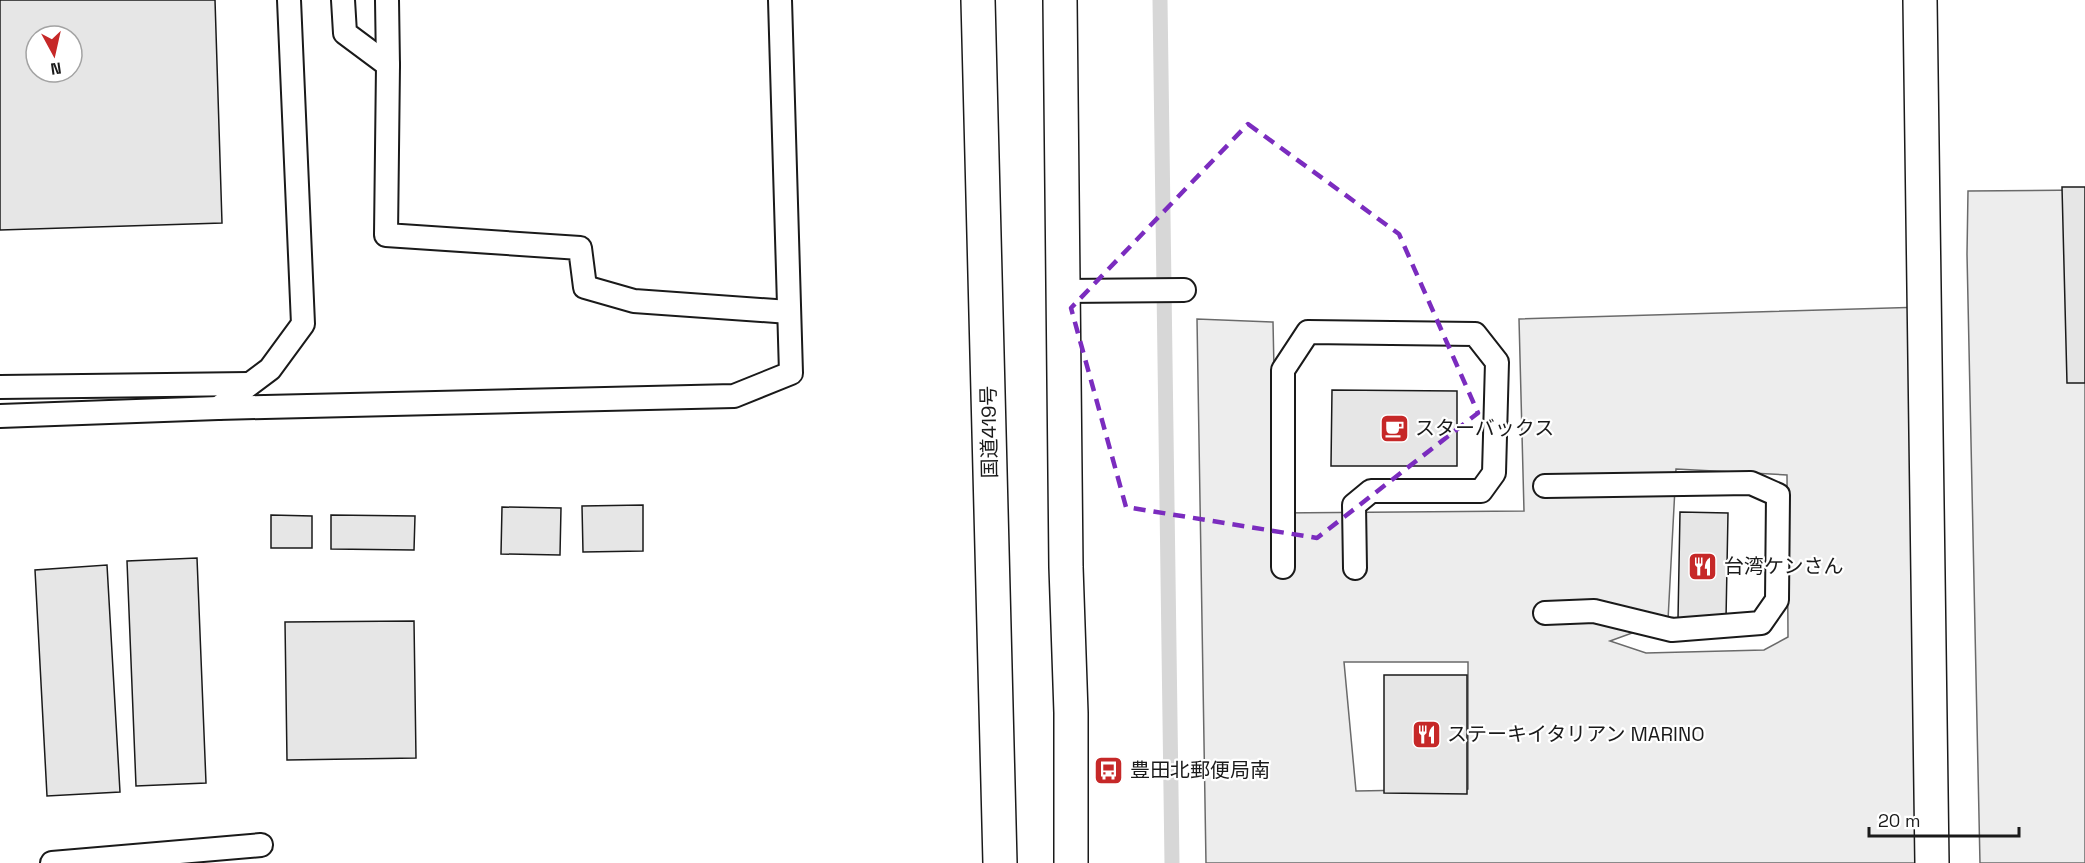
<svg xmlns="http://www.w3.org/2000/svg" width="2085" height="863" viewBox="0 0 2085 863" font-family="'Space Grotesk','Noto Sans JP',sans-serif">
<rect width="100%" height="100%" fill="#fff"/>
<!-- built -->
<g fill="#ededed" stroke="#6a6a6a" stroke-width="1.5" fill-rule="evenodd">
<polygon points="2085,190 2085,863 1980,863 1967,254 1968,191"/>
<path d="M1924,307l3,556h-721l-9,-544 76,3 4,191 247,-2 -5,-192zM1676,469l111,6 1,162 -24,13 -118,3 -36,-12 58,-21zM1344,662h124v127l-112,2z"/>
</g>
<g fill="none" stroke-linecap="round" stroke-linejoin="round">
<!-- stream -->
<polyline stroke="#d7d7d7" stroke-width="15" points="1160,0 1172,863"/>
</g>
<!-- building -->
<g fill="#e6e6e6" stroke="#1a1a1a" stroke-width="1.5" fill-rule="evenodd">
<path d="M0,0h215l7,223 -222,7zM36,36h36v36h-36z"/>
<polygon points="2062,187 2085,187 2085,383 2067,383"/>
<polygon points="1332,390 1457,391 1457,466 1331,466"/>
<polygon points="643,505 643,551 583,552 582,506"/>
<polygon points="502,507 561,508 560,555 501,554"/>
<polygon points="1680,512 1728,513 1726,619 1678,619"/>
<polygon points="271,515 312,516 312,548 271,548"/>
<polygon points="331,515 415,516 414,550 331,549"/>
<polygon points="197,558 206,783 136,786 127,561"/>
<polygon points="107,565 120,792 47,796 35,570"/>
<polygon points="414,621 416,758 287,760 285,622"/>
<polygon points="1384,675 1467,675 1467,794 1384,793"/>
</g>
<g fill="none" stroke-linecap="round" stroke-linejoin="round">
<defs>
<g id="service">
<polyline points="343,0 345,33 388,65 386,235 580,248 585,287 634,301 789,312"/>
<polyline points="387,0 388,65"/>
<polyline points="1064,291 1184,290"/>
<polyline points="0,387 249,384"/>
<polyline points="218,408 270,369 303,324 289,0"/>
<polyline points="0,416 218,408 734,396 791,373 780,0"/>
<polyline points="1283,567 1283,370 1308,332 1475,334 1497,362 1494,473 1481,491 1371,491 1354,505 1355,568"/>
<polyline points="1545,613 1594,611 1672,630 1761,623 1777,600 1778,495 1751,483 1545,486"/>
<polyline points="52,863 261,845"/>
</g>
<polyline id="minor" points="1920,0 1932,863"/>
<g id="trunk">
<polyline points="978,0 1000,863"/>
<polyline points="1060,0 1066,567 1071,713 1071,863"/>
</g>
</defs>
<!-- service casing -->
<use href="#service" stroke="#1a1a1a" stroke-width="26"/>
<!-- minor casing -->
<use href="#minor" stroke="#1a1a1a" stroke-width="36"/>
<!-- trunk casing -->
<use href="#trunk" stroke="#1a1a1a" stroke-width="36"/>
<!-- service -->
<use href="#service" stroke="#fff" stroke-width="22"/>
<!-- minor -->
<use href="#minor" stroke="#fff" stroke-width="33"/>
<!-- trunk -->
<use href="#trunk" stroke="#fff" stroke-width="33"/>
</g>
<!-- marked area -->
<path fill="none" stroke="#7b2cbf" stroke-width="4.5" stroke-dasharray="12 8" stroke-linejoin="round" d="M1248,124l151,110 79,179 -161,125 -191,-31 -55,-199z"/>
<!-- icons -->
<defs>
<symbol id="cafe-square" viewBox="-11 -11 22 22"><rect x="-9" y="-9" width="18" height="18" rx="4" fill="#c62828" stroke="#fff"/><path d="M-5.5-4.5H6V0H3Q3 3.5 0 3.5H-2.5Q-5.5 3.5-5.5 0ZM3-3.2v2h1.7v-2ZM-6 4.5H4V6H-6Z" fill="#fff"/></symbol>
<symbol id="restaurant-square" viewBox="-11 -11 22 22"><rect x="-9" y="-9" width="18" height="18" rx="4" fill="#c62828" stroke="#fff"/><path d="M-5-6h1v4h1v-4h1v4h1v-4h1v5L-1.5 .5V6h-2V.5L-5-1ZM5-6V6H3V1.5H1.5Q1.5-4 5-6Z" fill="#fff"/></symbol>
<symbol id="bus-square" viewBox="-11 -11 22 22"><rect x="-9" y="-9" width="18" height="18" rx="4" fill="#c62828" stroke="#fff"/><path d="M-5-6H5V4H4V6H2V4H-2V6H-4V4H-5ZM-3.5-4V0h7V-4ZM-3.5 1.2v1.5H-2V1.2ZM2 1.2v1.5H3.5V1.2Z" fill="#fff"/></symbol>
</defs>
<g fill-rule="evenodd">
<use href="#cafe-square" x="1378" y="412" width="33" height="33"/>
<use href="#restaurant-square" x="1686" y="550" width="33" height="33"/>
<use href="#restaurant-square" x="1410" y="718" width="33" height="33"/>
<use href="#bus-square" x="1092" y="754" width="33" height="33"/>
</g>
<g text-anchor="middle" stroke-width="4.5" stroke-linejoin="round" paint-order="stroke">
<!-- poi labels -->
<g font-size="20" fill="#1a1a1a" stroke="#fff" text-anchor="start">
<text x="1415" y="435">スターバックス</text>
<text x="1724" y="573">台湾ケンさん</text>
<text x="1447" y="741">ステーキイタリアン MARINO</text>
<text x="1130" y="777">豊田北郵便局南</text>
</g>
<!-- street labels -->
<g font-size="20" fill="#1a1a1a" stroke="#fff">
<text transform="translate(989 432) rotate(-91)" y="7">国道419号</text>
</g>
</g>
<!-- north arrow -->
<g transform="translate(54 54) rotate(172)"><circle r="28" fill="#ffffff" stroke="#a3a3a3" stroke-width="1.5"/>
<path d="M0-4.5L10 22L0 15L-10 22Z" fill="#c62828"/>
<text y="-9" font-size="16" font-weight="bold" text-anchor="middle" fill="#1a1a1a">N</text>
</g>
<!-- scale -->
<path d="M1869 827v9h150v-9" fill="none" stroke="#1a1a1a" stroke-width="3"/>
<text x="1878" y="827" font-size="18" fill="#1a1a1a" stroke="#ffffff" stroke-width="4.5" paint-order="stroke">20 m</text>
</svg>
